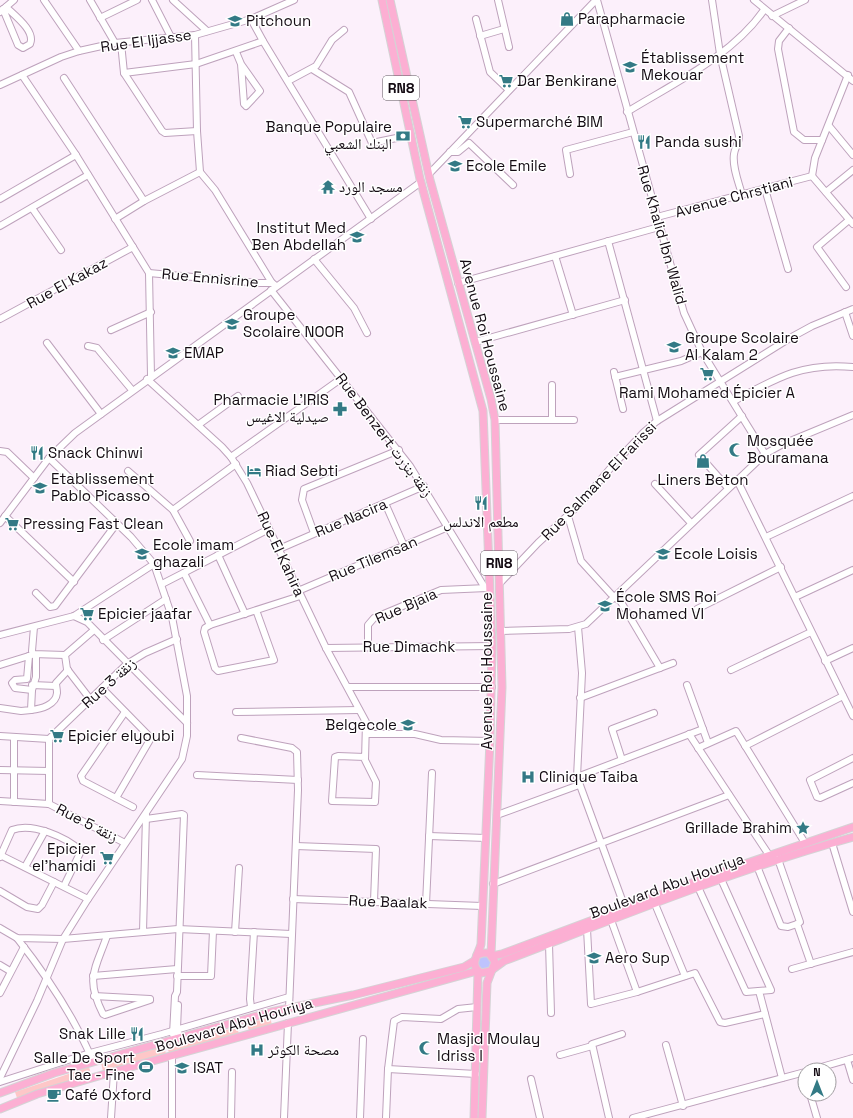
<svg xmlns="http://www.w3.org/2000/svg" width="853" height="1118" viewBox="0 0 853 1118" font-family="'Space Grotesk','Noto Naskh Arabic',sans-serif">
<rect width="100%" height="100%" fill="#fcf0fb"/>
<!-- green -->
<g fill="#fec7c8">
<polygon points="270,1017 272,1025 249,1031 247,1024"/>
<polygon points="237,1027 239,1034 169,1053 167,1046"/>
<polygon points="164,1046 166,1054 103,1071 101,1063"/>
<polygon points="89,1067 91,1074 17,1098 15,1092"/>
</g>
<!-- water -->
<circle fill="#bec3fd" stroke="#8b8cb7" cx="484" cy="963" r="7"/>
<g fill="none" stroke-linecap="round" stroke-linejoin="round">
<defs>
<g id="minor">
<polyline points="44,0 79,51"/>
<polyline points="90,0 115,43"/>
<polyline points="152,0 171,37"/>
<polyline points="173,0 207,31"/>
<polyline points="498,0 509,47"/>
<polyline points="597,0 684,313 702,352 765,454"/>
<path d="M712,0l8,54 19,82c0,7 -4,11 -5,18 -2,13 5,29 8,41"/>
<polyline points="754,0 853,81"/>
<path d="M3,9l15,36 5,3 7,-4c6,-13 -16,-29 -24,-37"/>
<polyline points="0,12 14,0"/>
<polyline points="772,16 805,0"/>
<polyline points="100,18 137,0"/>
<polyline points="251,19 263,41 371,219"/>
<polyline points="476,19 490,72 509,90"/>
<polyline points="789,28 779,41 778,49 794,132 804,140 822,140"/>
<polyline points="195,35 197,131 200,172 215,190 272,283 276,286"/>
<polyline points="480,36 504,29"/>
<polyline points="121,43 124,73 162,131 165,133 197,131"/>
<polyline points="236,52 241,64 260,91 246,106 244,104 241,64"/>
<polyline points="312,69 349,92 372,143 411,135"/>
<polyline points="124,73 196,64 263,41"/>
<polyline points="22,75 76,155 149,273 151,376"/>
<polyline points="64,78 144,201"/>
<polyline points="288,81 316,66 332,40 344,30"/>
<polyline points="0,85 61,57 79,51 115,43 195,35 251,19 294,0"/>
<path d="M627,112c47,-29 105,-56 137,-102"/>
<polyline points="829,126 853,155"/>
<polyline points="450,152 458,152 469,143 513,185"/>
<polyline points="429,174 596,0"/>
<polyline points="570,174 566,150 633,132"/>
<polyline points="812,176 815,158 848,75"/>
<polyline points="812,176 853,224"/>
<polyline points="765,189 788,269"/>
<polyline points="826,192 853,170"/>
<polyline points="0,199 76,155"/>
<polyline points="32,208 61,250"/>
<polyline points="657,217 812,176"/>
<polyline points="115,219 144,201 200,172"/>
<polyline points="0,226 88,175"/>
<polyline points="608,241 657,421"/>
<polyline points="555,256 573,315"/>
<polyline points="314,259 354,308 367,333"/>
<polyline points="149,273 258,283 272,283"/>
<polyline points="458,283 659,227"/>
<polyline points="846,287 817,247 849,220"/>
<polyline points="271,290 410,466 485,588"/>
<polyline points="845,312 853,336"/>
<polyline points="0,319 133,247"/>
<polyline points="111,330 151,312"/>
<polyline points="475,342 625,300"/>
<polyline points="47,343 101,414"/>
<polyline points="88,346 97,348 132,390"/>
<polyline points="614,372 623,409"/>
<polyline points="615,377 681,361 702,352"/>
<polyline points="147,379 222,447 231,457 247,483 326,648 366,722 365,760 376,782 375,802 332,801 335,757 338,756 365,757"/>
<polyline points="552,385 552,420"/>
<path d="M734,401c42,-23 69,-39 119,-34"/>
<polyline points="495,420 574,420"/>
<polyline points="198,425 238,396"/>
<polyline points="0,451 7,452 34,478"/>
<polyline points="231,457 342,378"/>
<polyline points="128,471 173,510 190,541"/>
<polyline points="737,480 853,716"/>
<polyline points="655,484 691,523"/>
<polyline points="728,488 699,455 742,416"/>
<polyline points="385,503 404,546"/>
<polyline points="173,510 236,464"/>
<polyline points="5,516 74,582"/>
<polyline points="568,516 581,561 611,594 621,602 660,668"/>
<polyline points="0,523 49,458 75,433 421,182"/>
<polyline points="314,533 302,500 304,489 399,450"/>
<polyline points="766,537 853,496"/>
<polyline points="279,549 424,486"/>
<polyline points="218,555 245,614"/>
<polyline points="184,573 210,625"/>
<polyline points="500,583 538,543 580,504 614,464 644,432 657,421 790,338 812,326 853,309"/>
<polyline points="162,584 269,529"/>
<polyline points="298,591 448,527"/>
<polyline points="36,593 50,607 55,606 117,523"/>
<polyline points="795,597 853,570"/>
<polyline points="697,609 781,567"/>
<polyline points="256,610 274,660 218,671 215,668 204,632 205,628 210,625 300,596"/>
<polyline points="74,616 87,622 187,723"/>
<polyline points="34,627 32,651 33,654 65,655"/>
<polyline points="578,627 582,673 577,777 625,908"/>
<polyline points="501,631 569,629 586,624 765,454 783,444 853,415"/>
<polyline points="0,635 74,616 154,564"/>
<polyline points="103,640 166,599"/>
<polyline points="368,647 368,625 374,618 441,590 487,588"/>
<polyline points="326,648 492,646"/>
<polyline points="29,656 27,679 15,680 12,683 15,688 32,690"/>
<polyline points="825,661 853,648"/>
<polyline points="0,665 32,655"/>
<polyline points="731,670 811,632"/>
<polyline points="32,685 56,686"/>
<polyline points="687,685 708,743"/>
<polyline points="348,687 492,687"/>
<polyline points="102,688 151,738 116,798"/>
<polyline points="580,698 673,663"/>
<polyline points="90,699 67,669 65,655 94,630"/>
<polyline points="0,708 21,711 31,710 32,690 36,677 36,655"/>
<path d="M31,710c10,-1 25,-5 26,-17 0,-4 -1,-7 -1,-10l12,-13"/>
<polyline points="125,712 81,776 83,781 133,807"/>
<polyline points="236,712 359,710"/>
<polyline points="366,734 415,734 441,740 490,741"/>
<polyline points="689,734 769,855"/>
<polyline points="0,736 49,739"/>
<polyline points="14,737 14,802"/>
<polyline points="241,738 292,748 297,752 298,790 289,1008"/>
<polyline points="49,739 127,664 145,653 177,639"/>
<polyline points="49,739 49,804"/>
<polyline points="745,746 843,696"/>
<polyline points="698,748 736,731 805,843"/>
<polyline points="853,758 810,780 817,797 820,798 853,783"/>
<polyline points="622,760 612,729 654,713"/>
<polyline points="0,770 49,771"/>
<polyline points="197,775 298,780"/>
<polyline points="577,777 703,729"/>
<polyline points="0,801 49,804 125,843"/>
<polyline points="497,815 579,785"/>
<polyline points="146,819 182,814 184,815 177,992 175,996 173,1034"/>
<polyline points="429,836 486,838"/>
<polyline points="832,843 853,912"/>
<polyline points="296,846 376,849 374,901"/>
<polyline points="0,855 88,899"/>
<path d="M0,857l12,-27c20,-8 54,7 69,21l-17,35"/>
<polyline points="778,859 800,922 797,924 811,964"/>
<polyline points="757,866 781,926 788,927 797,924"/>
<polyline points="25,867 45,831"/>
<polyline points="493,884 729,795"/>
<polyline points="698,887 746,992 771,990 721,879"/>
<polyline points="0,891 27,907 38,909 42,905 54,882"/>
<polyline points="293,899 482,906"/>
<polyline points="426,904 432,773"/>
<polyline points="655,904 685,976"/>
<polyline points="611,920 637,992"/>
<polyline points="0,928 17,938 63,939 178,929 291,934"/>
<polyline points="587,929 591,1004 637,992 695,973 720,1022 725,1023 765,1014"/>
<polyline points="143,932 146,815"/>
<polyline points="235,932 239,868"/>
<path d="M107,936c-12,34 -22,42 -4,78l2,1 45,-15"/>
<path d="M17,938c30,38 57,79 76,123"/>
<polyline points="549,944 551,1013"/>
<polyline points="0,965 10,971"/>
<polyline points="792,969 853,952"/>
<polyline points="93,976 177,969"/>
<polyline points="177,976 211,976 213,931"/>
<polyline points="759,991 782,1078"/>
<polyline points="0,993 24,947"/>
<polyline points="94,996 150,999"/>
<polyline points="178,1005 177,1029 180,1037"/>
<polyline points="251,1007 250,999 254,932"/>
<polyline points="666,1045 683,1106"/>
<polyline points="560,1055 592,1046"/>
<polyline points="847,1060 853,1080"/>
<polyline points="388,1069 476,1074"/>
<polyline points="811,1070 853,1058"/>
<polyline points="0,1078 37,1001 63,939 88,899 182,759 187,736 187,696 172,617 154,564 131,537 49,458"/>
<polyline points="531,1079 540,1118"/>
<polyline points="0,1082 90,1053 162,1034 289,997"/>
<polyline points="810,1094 817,1118"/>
<polyline points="111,1118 114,1072"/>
<polyline points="172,1118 172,1056"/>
<polyline points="231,1118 232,1072"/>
<polyline points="284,1118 288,1023"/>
<polyline points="360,1118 363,1039"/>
<polyline points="386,1118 388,1069 394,1021 402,1017 441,1019 458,1009 477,1007"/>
<polyline points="609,1118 592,1044 622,1034"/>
<polyline points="633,1118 805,1072"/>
</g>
<g id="major">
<path d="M382,0l38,179 63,232 9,235 -2,95 -9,203c-2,10 -13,21 0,29l10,-2"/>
<polyline points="390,0 430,180 491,399 495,420 502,687 491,955"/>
<polyline points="477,955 483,953 489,953 495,962 487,983 482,1118"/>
<polyline points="492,956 502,954 721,872 853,827"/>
<path d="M493,969l11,-8c115,-44 230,-91 349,-124"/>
<polyline points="0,1093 54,1073 271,1012 353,995 464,967 474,961"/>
<polyline points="0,1109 37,1094 102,1075 477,971"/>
<polyline points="474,1118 478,971"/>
</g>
</defs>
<!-- minor casing -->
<use href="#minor" stroke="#bea2bc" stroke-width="8"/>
<!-- major casing -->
<use href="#major" stroke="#d5d3d5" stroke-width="9"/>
<!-- minor -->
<use href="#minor" stroke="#fff" stroke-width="6"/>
<!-- major -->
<use href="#major" stroke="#fcafd3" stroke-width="7"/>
</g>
<!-- icons -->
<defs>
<symbol id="shop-bare" viewBox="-9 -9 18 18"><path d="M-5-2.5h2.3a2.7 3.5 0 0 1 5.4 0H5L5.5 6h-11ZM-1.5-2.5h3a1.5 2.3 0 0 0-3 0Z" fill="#337a85" stroke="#fff" stroke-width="2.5" paint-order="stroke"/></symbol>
<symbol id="school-bare" viewBox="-9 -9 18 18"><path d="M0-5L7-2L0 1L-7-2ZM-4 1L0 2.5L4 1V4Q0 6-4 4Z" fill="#337a85" stroke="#fff" stroke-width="2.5" paint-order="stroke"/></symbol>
<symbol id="supermarket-bare" viewBox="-9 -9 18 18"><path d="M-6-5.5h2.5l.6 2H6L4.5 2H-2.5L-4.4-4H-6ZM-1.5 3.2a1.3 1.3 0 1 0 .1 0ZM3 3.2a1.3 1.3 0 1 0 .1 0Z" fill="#337a85" stroke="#fff" stroke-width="2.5" paint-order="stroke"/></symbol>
<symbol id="bank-bare" viewBox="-9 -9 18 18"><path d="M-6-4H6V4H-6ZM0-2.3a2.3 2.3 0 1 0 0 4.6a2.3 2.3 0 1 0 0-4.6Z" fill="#337a85" stroke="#fff" stroke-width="2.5" paint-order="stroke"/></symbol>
<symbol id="restaurant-bare" viewBox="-9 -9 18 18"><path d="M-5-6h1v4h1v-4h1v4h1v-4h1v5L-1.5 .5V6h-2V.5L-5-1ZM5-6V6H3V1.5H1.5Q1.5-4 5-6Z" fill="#337a85" stroke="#fff" stroke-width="2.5" paint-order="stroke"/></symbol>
<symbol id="temple-bare" viewBox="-9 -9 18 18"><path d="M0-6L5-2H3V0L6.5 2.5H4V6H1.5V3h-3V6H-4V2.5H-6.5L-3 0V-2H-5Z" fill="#337a85" stroke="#fff" stroke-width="2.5" paint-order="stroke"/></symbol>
<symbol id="pharmacy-bare" viewBox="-9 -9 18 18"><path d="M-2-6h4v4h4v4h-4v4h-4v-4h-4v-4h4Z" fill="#337a85" stroke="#fff" stroke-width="2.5" paint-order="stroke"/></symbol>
<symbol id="mosque-bare" viewBox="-9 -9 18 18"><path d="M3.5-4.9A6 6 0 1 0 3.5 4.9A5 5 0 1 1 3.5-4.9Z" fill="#337a85" stroke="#fff" stroke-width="2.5" paint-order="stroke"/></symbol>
<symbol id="hotel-bare" viewBox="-9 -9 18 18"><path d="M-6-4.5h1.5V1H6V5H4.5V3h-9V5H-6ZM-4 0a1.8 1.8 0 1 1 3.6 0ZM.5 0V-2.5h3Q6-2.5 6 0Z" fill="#337a85" stroke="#fff" stroke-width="2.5" paint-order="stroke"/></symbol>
<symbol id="hospital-bare" viewBox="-9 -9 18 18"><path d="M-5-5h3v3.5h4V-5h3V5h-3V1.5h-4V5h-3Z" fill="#337a85" stroke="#fff" stroke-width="2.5" paint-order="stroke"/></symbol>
<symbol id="sight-bare" viewBox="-9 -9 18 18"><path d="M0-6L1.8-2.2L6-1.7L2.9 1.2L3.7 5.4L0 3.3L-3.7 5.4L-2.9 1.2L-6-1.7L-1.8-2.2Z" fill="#337a85" stroke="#fff" stroke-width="2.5" paint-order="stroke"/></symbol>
<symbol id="stadium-bare" viewBox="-9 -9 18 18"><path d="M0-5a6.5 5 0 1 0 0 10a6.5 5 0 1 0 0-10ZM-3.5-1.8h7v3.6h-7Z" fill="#337a85" stroke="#fff" stroke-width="2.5" paint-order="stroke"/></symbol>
<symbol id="cafe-bare" viewBox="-9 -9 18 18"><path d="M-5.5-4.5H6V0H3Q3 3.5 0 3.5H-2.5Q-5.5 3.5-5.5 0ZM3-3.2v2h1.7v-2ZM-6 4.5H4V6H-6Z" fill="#337a85" stroke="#fff" stroke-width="2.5" paint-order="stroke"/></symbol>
</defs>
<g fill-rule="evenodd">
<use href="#shop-bare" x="557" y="9" width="20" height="20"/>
<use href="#school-bare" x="225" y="11" width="20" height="20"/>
<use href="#school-bare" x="620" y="57" width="20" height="20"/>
<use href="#supermarket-bare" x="496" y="71" width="20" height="20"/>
<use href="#supermarket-bare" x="455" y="112" width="20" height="20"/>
<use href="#bank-bare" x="393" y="126" width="20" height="20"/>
<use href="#restaurant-bare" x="634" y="132" width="20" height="20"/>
<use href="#school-bare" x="445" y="156" width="20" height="20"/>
<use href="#temple-bare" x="318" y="177" width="20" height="20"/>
<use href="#school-bare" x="347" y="227" width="20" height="20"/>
<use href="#school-bare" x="222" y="314" width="20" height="20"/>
<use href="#school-bare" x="664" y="337" width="20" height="20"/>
<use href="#school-bare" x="163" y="343" width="20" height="20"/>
<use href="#supermarket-bare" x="697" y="364" width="20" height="20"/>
<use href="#pharmacy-bare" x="330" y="399" width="20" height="20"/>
<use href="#mosque-bare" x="726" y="440" width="20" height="20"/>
<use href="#restaurant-bare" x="27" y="443" width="20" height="20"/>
<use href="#shop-bare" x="693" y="451" width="20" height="20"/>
<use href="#hotel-bare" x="244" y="461" width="20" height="20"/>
<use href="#school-bare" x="30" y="478" width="20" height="20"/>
<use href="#restaurant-bare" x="471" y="493" width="20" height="20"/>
<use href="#supermarket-bare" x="2" y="514" width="20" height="20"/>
<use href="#school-bare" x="132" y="544" width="20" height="20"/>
<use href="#school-bare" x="653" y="544" width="20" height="20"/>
<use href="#school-bare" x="595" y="596" width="20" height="20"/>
<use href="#supermarket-bare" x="77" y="604" width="20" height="20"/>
<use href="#school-bare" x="398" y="715" width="20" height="20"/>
<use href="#supermarket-bare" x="47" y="726" width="20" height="20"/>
<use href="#hospital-bare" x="518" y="767" width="20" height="20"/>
<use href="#sight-bare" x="793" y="818" width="20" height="20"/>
<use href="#supermarket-bare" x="97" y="848" width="20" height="20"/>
<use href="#school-bare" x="584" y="948" width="20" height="20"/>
<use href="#restaurant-bare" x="127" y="1024" width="20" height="20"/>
<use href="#mosque-bare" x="416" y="1038" width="20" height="20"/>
<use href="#hospital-bare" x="247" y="1040" width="20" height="20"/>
<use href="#stadium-bare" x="136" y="1057" width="20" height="20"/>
<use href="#school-bare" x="172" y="1058" width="20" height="20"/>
<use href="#cafe-bare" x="44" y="1085" width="20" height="20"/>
</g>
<g text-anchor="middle" stroke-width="3" stroke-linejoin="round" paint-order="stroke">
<!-- shield labels -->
<g fill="#fff" stroke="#5a545a" stroke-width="1">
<rect x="383" y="76" width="36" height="24" rx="3"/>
<rect x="481" y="551" width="36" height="24" rx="3"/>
</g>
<g font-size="14" font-weight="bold" fill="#140b13">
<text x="401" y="93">RN8</text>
<text x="499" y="568">RN8</text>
</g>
<!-- poi labels -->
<g font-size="15" fill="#140b13" stroke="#fff" text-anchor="start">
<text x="578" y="24">Parapharmacie</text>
<text x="246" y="26">Pitchoun</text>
<text x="641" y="63">Établissement<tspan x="641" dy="17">Mekouar</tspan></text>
<text x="517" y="86">Dar Benkirane</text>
<text x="476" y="127">Supermarché BIM</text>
<text x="392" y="132" text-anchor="end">Banque Populaire<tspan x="392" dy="17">البنك الشعبي</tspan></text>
<text x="655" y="147">Panda sushi</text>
<text x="466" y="171">Ecole Emile</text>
<text x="339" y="192">مسجد الورد</text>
<text x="346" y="233" text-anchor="end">Institut Med<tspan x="346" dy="17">Ben Abdellah</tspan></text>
<text x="243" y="320">Groupe<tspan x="243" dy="17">Scolaire NOOR</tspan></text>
<text x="685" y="343">Groupe Scolaire<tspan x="685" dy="17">Al Kalam 2</tspan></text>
<text x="184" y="358">EMAP</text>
<text x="707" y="398" text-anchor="middle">Rami Mohamed Épicier A</text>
<text x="329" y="405" text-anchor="end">Pharmacie L'IRIS<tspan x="329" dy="17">صيدلية الاغيس</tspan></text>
<text x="747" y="446">Mosquée<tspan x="747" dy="17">Bouramana</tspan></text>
<text x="48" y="458">Snack Chinwi</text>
<text x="265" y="476">Riad Sebti</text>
<text x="51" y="484">Etablissement<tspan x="51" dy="17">Pablo Picasso</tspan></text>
<text x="703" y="485" text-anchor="middle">Liners Beton</text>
<text x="481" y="527" text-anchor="middle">مطعم الاندلس</text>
<text x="23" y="529">Pressing Fast Clean</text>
<text x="153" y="550">Ecole imam<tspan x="153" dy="17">ghazali</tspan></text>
<text x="674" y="559">Ecole Loisis</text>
<text x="616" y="602">École SMS Roi<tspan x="616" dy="17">Mohamed VI</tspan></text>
<text x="98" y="619">Epicier jaafar</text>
<text x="397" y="730" text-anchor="end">Belgecole</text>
<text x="68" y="741">Epicier elyoubi</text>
<text x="539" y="782">Clinique Taiba</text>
<text x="792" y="833" text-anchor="end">Grillade Brahim</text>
<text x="96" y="854" text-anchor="end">Epicier<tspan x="96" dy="17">el'hamidi</tspan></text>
<text x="605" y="963">Aero Sup</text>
<text x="126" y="1039" text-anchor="end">Snak Lille</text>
<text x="437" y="1044">Masjid Moulay<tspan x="437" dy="17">Idriss I</tspan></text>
<text x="268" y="1055">مصحة الكوثر</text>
<text x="135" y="1063" text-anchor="end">Salle De Sport<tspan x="135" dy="17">Tae - Fine</tspan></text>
<text x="193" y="1073">ISAT</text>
<text x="65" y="1100">Café Oxford</text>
</g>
<!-- street labels -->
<g font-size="15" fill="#140b13" stroke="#fff">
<text transform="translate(146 41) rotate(-8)" y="5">Rue El Ijjasse</text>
<text transform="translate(734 197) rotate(-15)" y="5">Avenue Chrstiani</text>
<text transform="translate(662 235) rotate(74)" y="5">Rue Khalid Ibn Walid</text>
<text transform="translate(210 278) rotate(5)" y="5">Rue Ennisrine</text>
<text transform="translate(67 283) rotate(-29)" y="5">Rue El Kakaz</text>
<text transform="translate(485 335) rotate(75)" y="5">Avenue Roi Houssaine</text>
<text transform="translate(384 435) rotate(53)" y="5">Rue Benzert زنقة بنزرت</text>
<text transform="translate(599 481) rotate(-46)" y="5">Rue Salmane El Farissi</text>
<text transform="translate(351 518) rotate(-23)" y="5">Rue Nacira</text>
<text transform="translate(281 554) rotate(65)" y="5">Rue El Kahira</text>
<text transform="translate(373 559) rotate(-23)" y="5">Rue Tilemsan</text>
<text transform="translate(406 606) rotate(-24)" y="5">Rue Bjaia</text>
<text x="409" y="652">Rue Dimachk</text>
<text transform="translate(487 671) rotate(-90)" y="5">Avenue Roi Houssaine</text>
<text transform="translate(109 683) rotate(-42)" y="5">Rue 3 زنقة</text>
<text transform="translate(87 823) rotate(27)" y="5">Rue 5 زنقة</text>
<text transform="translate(667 886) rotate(-20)" y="5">Boulevard Abu Houriya</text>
<text transform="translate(388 902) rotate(2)" y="5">Rue Baalak</text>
<text transform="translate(234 1025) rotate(-16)" y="5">Boulevard Abu Houriya</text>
</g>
</g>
<!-- north arrow -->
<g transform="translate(817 1082)"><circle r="19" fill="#ffffff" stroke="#a19da1"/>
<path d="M0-3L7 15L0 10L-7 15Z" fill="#337a85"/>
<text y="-6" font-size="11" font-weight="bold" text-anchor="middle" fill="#140b13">N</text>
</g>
</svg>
